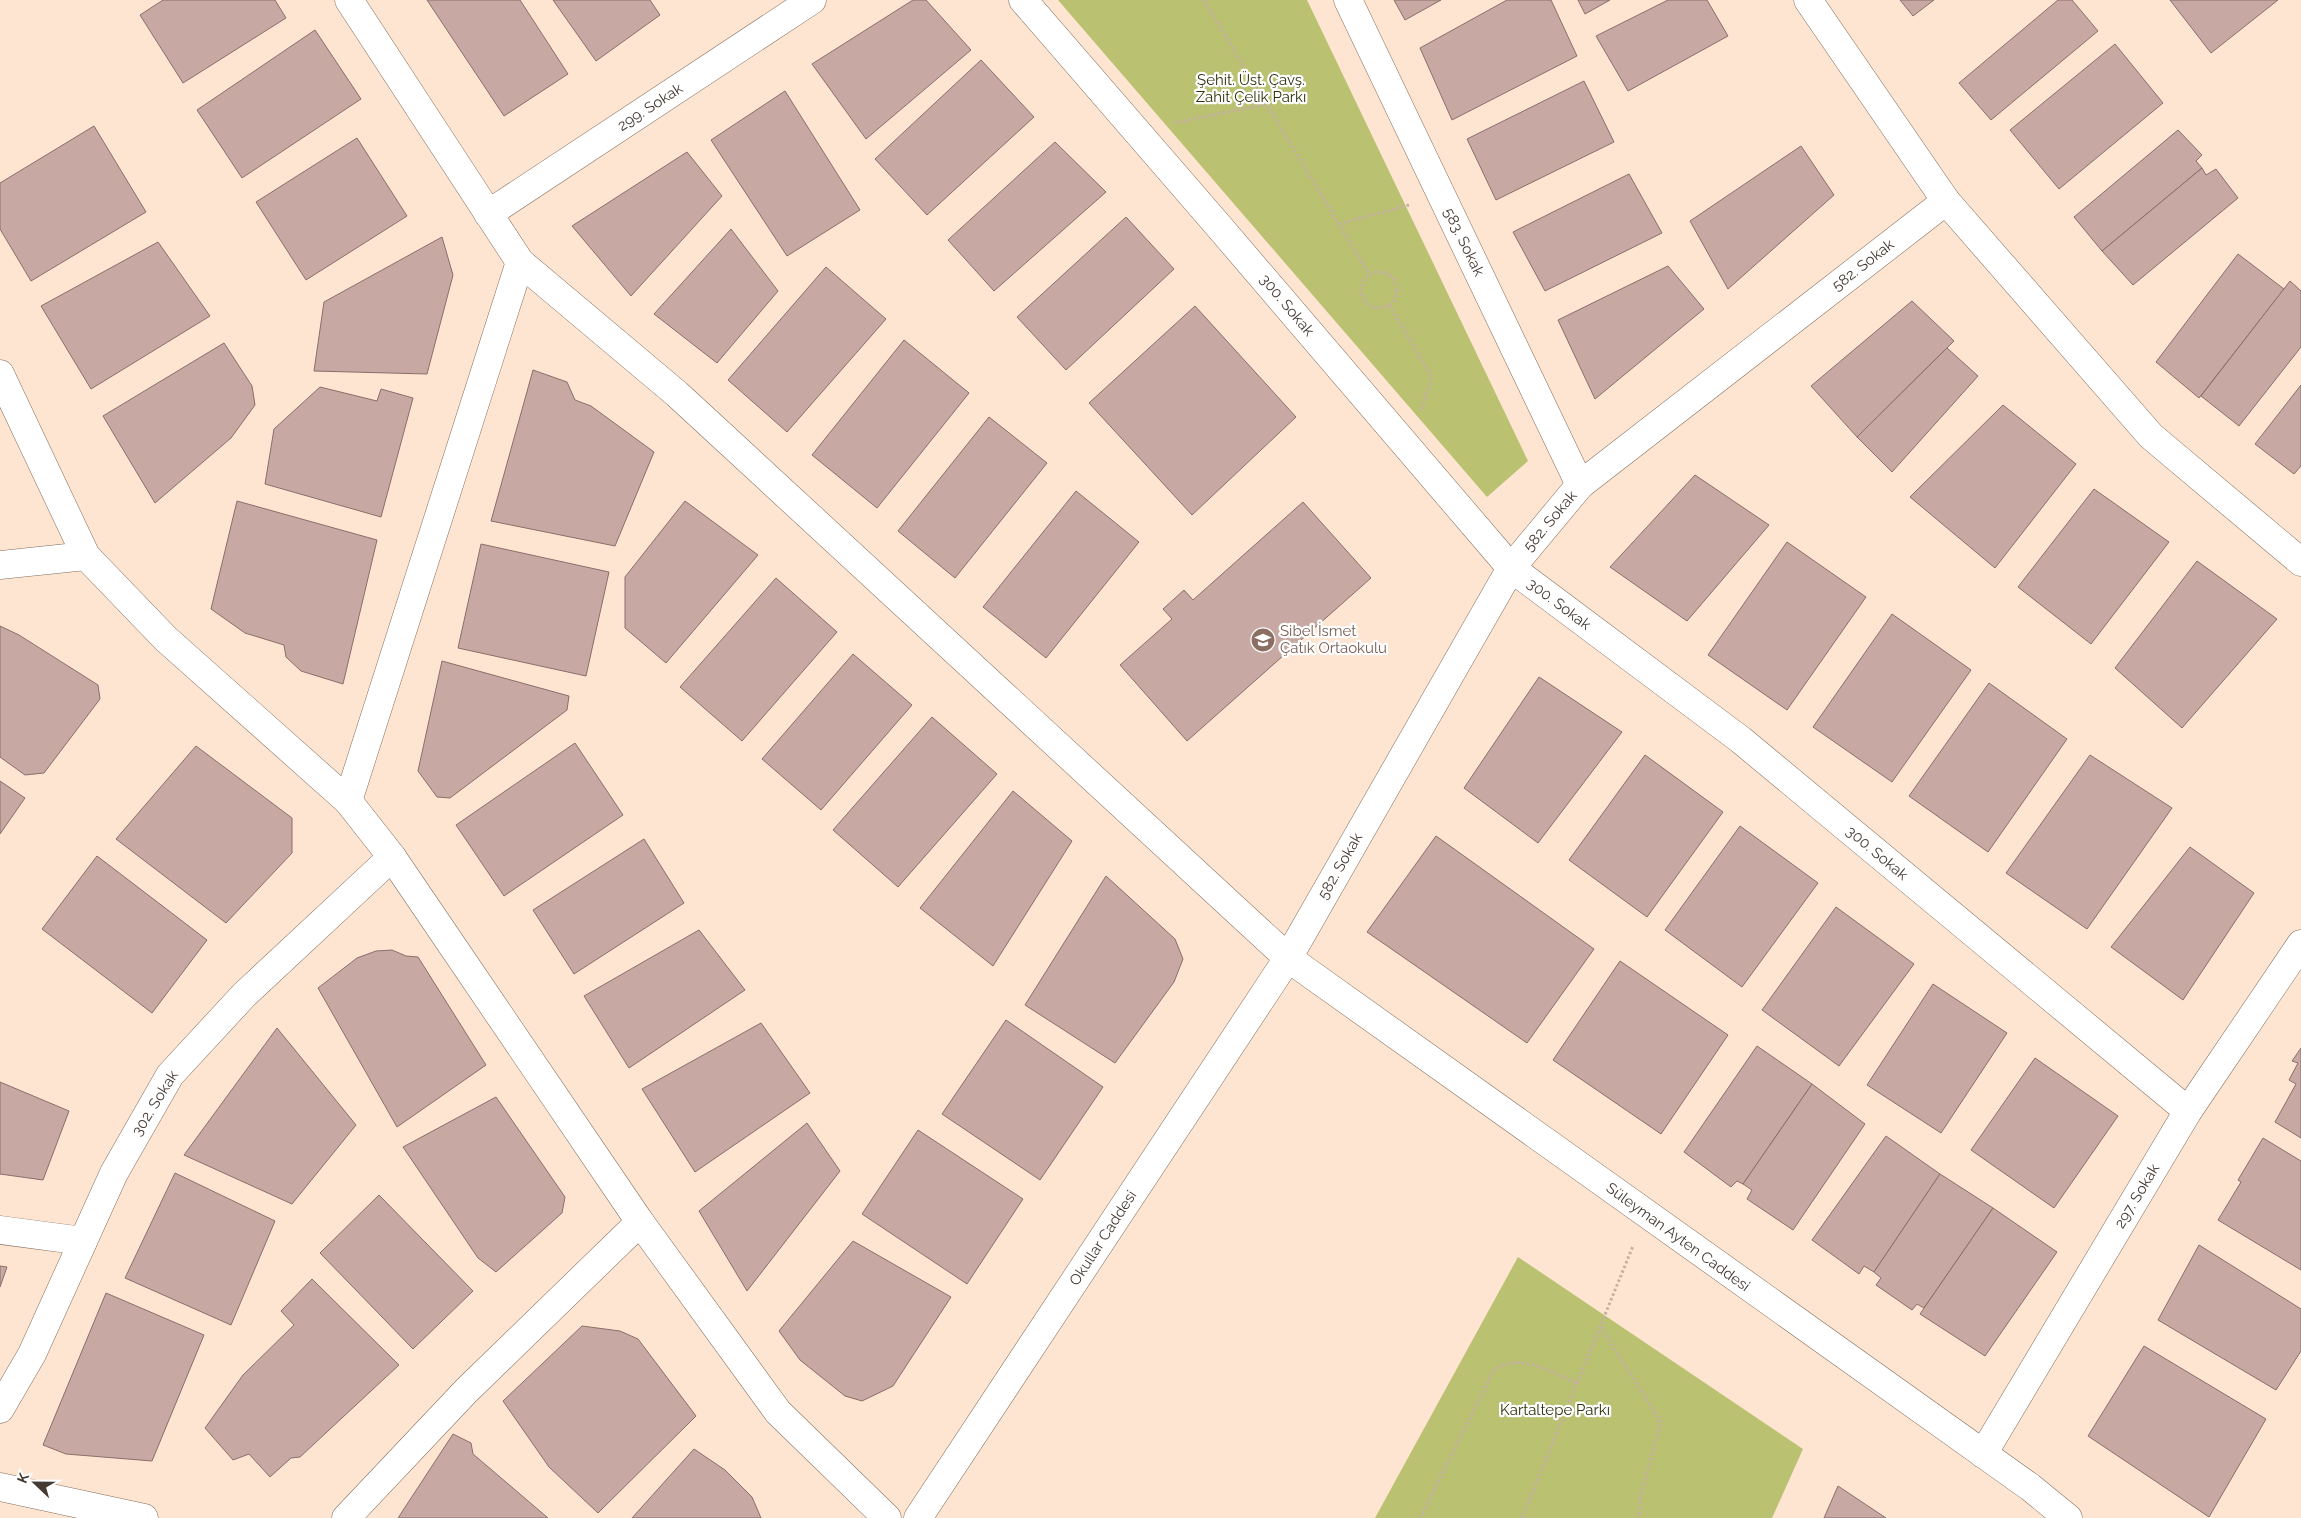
<svg xmlns="http://www.w3.org/2000/svg" width="2301" height="1518" viewBox="0 0 2301 1518" font-family="Raleway,sans-serif">
<rect width="100%" height="100%" fill="#fee5d2"/>
<!-- green -->
<g fill="#bac171">
<polygon points="1058,0 1307,0 1528,461 1487,497"/>
<polygon points="1518,1257 1803,1449 1772,1518 1375,1518"/>
</g>
<!-- building -->
<g fill="#c7a8a3" stroke="#8b6e6a">
<polygon points="163,0 275,0 286,18 183,83 140,15"/>
<polygon points="427,0 520,0 568,74 504,116"/>
<polygon points="553,0 650,0 660,15 596,61"/>
<polygon points="913,0 926,0 971,50 866,139 812,64"/>
<polygon points="1394,0 1441,0 1405,20"/>
<polygon points="1507,0 1551,0 1577,56 1452,120 1420,48"/>
<polygon points="1578,0 1610,0 1585,14"/>
<polygon points="1668,0 1707,0 1728,36 1628,91 1596,36"/>
<polygon points="1900,0 1934,0 1913,16"/>
<polygon points="2058,0 2072,0 2098,31 1991,120 1959,83"/>
<polygon points="2170,0 2278,0 2211,53"/>
<polygon points="315,30 361,99 242,178 197,110"/>
<polygon points="2115,44 2163,103 2059,189 2010,130"/>
<polygon points="981,60 1034,117 927,215 875,159"/>
<polygon points="1584,81 1614,142 1496,200 1467,139"/>
<polygon points="785,91 860,210 787,256 711,140"/>
<polygon points="94,126 146,212 31,281 0,229 0,183"/>
<polygon points="2178,130 2202,155 2196,161 2202,168 2102,251 2074,217"/>
<polygon points="357,138 407,216 306,280 256,202"/>
<polygon points="1055,142 1106,192 994,291 948,240"/>
<polygon points="1801,146 1834,195 1728,289 1690,221"/>
<polygon points="687,152 722,196 631,296 572,226"/>
<polygon points="2202,168 2206,175 2216,169 2238,198 2133,285 2102,251"/>
<polygon points="1629,174 1662,233 1545,291 1513,232"/>
<polygon points="1126,217 1174,269 1066,370 1017,317"/>
<polygon points="731,229 778,291 717,363 654,314"/>
<polygon points="442,237 453,275 427,374 314,371 324,302"/>
<polygon points="158,242 210,316 91,389 41,306"/>
<polygon points="2238,254 2284,289 2199,398 2156,362"/>
<polygon points="1668,266 1704,309 1595,399 1558,320"/>
<polygon points="826,267 886,319 787,432 728,380"/>
<polygon points="2290,281 2301,291 2301,347 2239,426 2201,396"/>
<polygon points="1912,301 1954,341 1857,437 1811,386"/>
<polygon points="1195,306 1296,417 1192,515 1089,403"/>
<polygon points="904,340 969,393 877,508 812,455"/>
<polygon points="224,343 252,386 255,405 231,438 155,503 103,416"/>
<polygon points="1947,348 1978,376 1892,472 1857,437"/>
<polygon points="533,370 567,382 575,400 591,406 654,452 615,546 491,521"/>
<polygon points="2301,385 2301,466 2294,474 2255,444"/>
<polygon points="320,387 377,401 381,389 413,398 381,517 265,484 274,429"/>
<polygon points="2003,405 2076,464 1995,568 1910,497"/>
<polygon points="989,417 1047,463 955,578 898,531"/>
<polygon points="1695,475 1769,525 1687,621 1610,567"/>
<polygon points="2094,489 2169,542 2091,644 2018,587"/>
<polygon points="1076,491 1139,542 1046,658 983,607"/>
<polygon points="237,501 377,540 343,684 301,671 286,657 284,645 245,633 211,609"/>
<polygon points="685,501 758,555 666,663 625,628 625,577"/>
<polygon points="1303,502 1371,578 1187,741 1120,665 1172,619 1163,609 1184,590 1193,600"/>
<polygon points="1787,542 1866,597 1787,710 1708,655"/>
<polygon points="481,544 609,572 586,676 458,648"/>
<polygon points="2197,561 2277,619 2182,728 2115,668"/>
<polygon points="776,578 837,632 742,741 680,687"/>
<polygon points="1892,614 1971,670 1892,782 1813,727"/>
<polygon points="0,626 19,635 98,685 100,699 44,773 25,775 0,757"/>
<polygon points="853,654 912,705 821,810 762,759"/>
<polygon points="442,661 569,696 567,710 450,798 437,797 418,771"/>
<polygon points="1539,677 1622,732 1538,843 1464,788"/>
<polygon points="1989,683 2067,739 1988,852 1909,796"/>
<polygon points="932,717 997,774 898,887 833,830"/>
<polygon points="575,743 623,815 504,896 456,825"/>
<polygon points="196,746 292,818 292,853 226,923 116,839"/>
<polygon points="1645,755 1723,812 1647,917 1569,860"/>
<polygon points="2090,755 2172,808 2087,929 2006,873"/>
<polygon points="0,781 25,798 0,834"/>
<polygon points="1013,791 1072,841 993,966 920,908"/>
<polygon points="1740,826 1818,883 1742,987 1665,930"/>
<polygon points="1436,836 1594,949 1527,1043 1367,932"/>
<polygon points="644,839 684,903 574,974 533,910"/>
<polygon points="2190,847 2254,893 2183,1000 2111,947"/>
<polygon points="97,856 207,940 152,1013 42,929"/>
<polygon points="1106,876 1175,939 1183,959 1174,982 1115,1063 1025,1005"/>
<polygon points="1836,907 1914,964 1839,1066 1762,1010"/>
<polygon points="699,930 745,990 629,1068 584,996"/>
<polygon points="392,950 406,956 418,957 486,1065 397,1127 318,988 357,958 376,951"/>
<polygon points="1620,961 1728,1035 1661,1134 1553,1060"/>
<polygon points="1933,984 2007,1033 1941,1133 1867,1085"/>
<polygon points="1006,1020 1103,1087 1040,1180 942,1114"/>
<polygon points="761,1023 810,1093 695,1172 642,1089"/>
<polygon points="277,1028 356,1125 292,1204 184,1155"/>
<polygon points="1757,1046 1812,1084 1743,1184 1737,1181 1731,1187 1684,1152"/>
<polygon points="2301,1048 2301,1138 2275,1122 2296,1084 2289,1080 2298,1063 2292,1061"/>
<polygon points="2035,1058 2118,1116 2054,1208 1971,1150"/>
<polygon points="0,1082 69,1111 43,1180 0,1174"/>
<polygon points="1812,1084 1865,1124 1793,1230 1747,1199 1752,1190 1743,1184"/>
<polygon points="496,1097 565,1197 562,1213 496,1272 478,1258 403,1147"/>
<polygon points="807,1123 840,1171 747,1291 699,1211"/>
<polygon points="918,1130 1023,1199 967,1284 862,1214"/>
<polygon points="1886,1136 1940,1174 1874,1272 1864,1266 1859,1274 1812,1240"/>
<polygon points="2263,1138 2301,1161 2301,1270 2218,1220 2241,1182 2238,1180"/>
<polygon points="175,1173 275,1221 231,1325 125,1278"/>
<polygon points="1940,1174 1993,1208 1924,1308 1917,1304 1912,1310 1876,1285 1881,1278 1874,1272"/>
<polygon points="379,1195 473,1291 413,1349 320,1253"/>
<polygon points="1993,1208 2057,1252 1985,1356 1920,1314"/>
<polygon points="853,1241 951,1297 893,1386 862,1401 845,1396 800,1360 779,1331"/>
<polygon points="2199,1245 2301,1309 2301,1351 2276,1390 2158,1320"/>
<polygon points="0,1266 7,1267 0,1287"/>
<polygon points="312,1279 399,1365 300,1457 291,1458 270,1477 249,1454 233,1460 205,1428 243,1375 294,1325 281,1311"/>
<polygon points="106,1293 204,1335 152,1461 66,1454 43,1445"/>
<polygon points="582,1326 620,1331 638,1339 696,1416 598,1513 549,1467 503,1401"/>
<polygon points="2144,1346 2266,1419 2209,1517 2088,1436"/>
<polygon points="453,1434 471,1443 473,1454 548,1518 398,1518"/>
<polygon points="694,1449 725,1470 752,1497 761,1518 632,1518"/>
<polygon points="1838,1486 1886,1518 1824,1518"/>
</g>
<g fill="none" stroke-linecap="round" stroke-linejoin="round">
<defs>
<g id="minor">
<polyline points="349,0 520,262 677,394 1288,958 1511,568 1580,485 1946,201"/>
<polyline points="1023,0 1216,223 1511,568 1741,740 2188,1111"/>
<polyline points="1348,0 1580,485"/>
<polyline points="1808,0 1946,201 2151,436 2301,562"/>
<polyline points="488,214 812,0"/>
<polyline points="0,374 86,556 166,639 348,801 392,857 640,1222 778,1412 887,1518"/>
<polyline points="0,565 86,556"/>
<polyline points="348,801 520,262"/>
<polyline points="0,1230 83,1241"/>
<polyline points="0,1409 32,1354 114,1173 170,1075 244,995 392,857"/>
<polyline points="1983,1454 2188,1111 2301,944"/>
<polyline points="0,1487 144,1518"/>
<polyline points="346,1518 466,1391 640,1222"/>
</g>
<polyline id="tertiary" points="918,1518 1288,958 2030,1487 2068,1518"/>
</defs>
<!-- minor casing -->
<use href="#minor" stroke="#846e5d" stroke-width="29"/>
<!-- tertiary casing -->
<use href="#tertiary" stroke="#846e5d" stroke-width="29"/>
<!-- path -->
<g stroke="#c5b0a1" stroke-width="3" stroke-dasharray="2.5 2.5" stroke-linecap="butt">
<polyline points="1204,0 1369,274"/>
<polyline points="1174,123 1267,104"/>
<polyline points="1339,224 1409,205"/>
<circle cx="1379" cy="290" r="18"/>
<polyline points="1389,305 1432,377 1421,411"/>
<polyline points="1601,1327 1661,1422 1641,1494 1639,1518"/>
<path d="M1420,1518l74,-148c26,-18 57,2 83,13"/>
<polyline points="1522,1518 1633,1246"/>
</g>
<!-- minor -->
<use href="#minor" stroke="#fff" stroke-width="28"/>
<!-- tertiary -->
<use href="#tertiary" stroke="#fff" stroke-width="28"/>
</g>
<!-- icons -->
<defs>
<symbol id="school-disc" viewBox="-11 -11 22 22"><circle r="9.5" fill="#8d6e63" stroke="#fff"/><path d="M0-5L7-2L0 1L-7-2ZM-4 1L0 2.5L4 1V4Q0 6-4 4Z" fill="#fff"/></symbol>
</defs>
<g fill-rule="evenodd">
<use href="#school-disc" x="1249" y="626" width="28" height="28"/>
</g>
<g text-anchor="middle" stroke-width="4.5" stroke-linejoin="round" paint-order="stroke">
<!-- park labels -->
<g font-size="15" fill="#2f320a" stroke="#fff">
<text x="1251" y="85">Şehit. Üst. Çavş.<tspan x="1251" dy="17">Zahit Çelik Parkı</tspan></text>
<text x="1555" y="1415">Kartaltepe Parkı</text>
</g>
<!-- street labels -->
<g font-size="15" fill="#443a33" stroke="#fff">
<text transform="translate(650 107) rotate(-33)" y="5">299. Sokak</text>
<text transform="translate(1464 242) rotate(64)" y="5">583. Sokak</text>
<text transform="translate(1863 265) rotate(-38)" y="5">582. Sokak</text>
<text transform="translate(1287 305) rotate(50)" y="5">300. Sokak</text>
<text transform="translate(1550 521) rotate(-50)" y="5">582. Sokak</text>
<text transform="translate(1559 604) rotate(37)" y="5">300. Sokak</text>
<text transform="translate(1877 853) rotate(40)" y="5">300. Sokak</text>
<text transform="translate(1340 866) rotate(-60)" y="5">582. Sokak</text>
<text transform="translate(155 1103) rotate(-58)" y="5">302. Sokak</text>
<text transform="translate(2137 1196) rotate(-59)" y="5">297. Sokak</text>
<text transform="translate(1678 1237) rotate(36)" y="5">Süleyman Ayten Caddesi</text>
<text transform="translate(1103 1238) rotate(-57)" y="5">Okullar Caddesi</text>
</g>
<!-- education labels -->
<g font-size="15" fill="#785e54" stroke="#fff" text-anchor="start">
<text x="1280" y="636">Sibel İsmet<tspan x="1280" dy="17">Çatık Ortaokulu</tspan></text>
</g>
</g>
<!-- north arrow -->
<g transform="translate(35 1483) rotate(292)" stroke="#ffffff" stroke-width="4" paint-order="stroke">
<path d="M0-4L9 19L0 12L-9 19Z" fill="#443a33"/>
<text y="-8" font-size="14" font-weight="bold" text-anchor="middle" fill="#443a33">K</text>
</g>
</svg>
